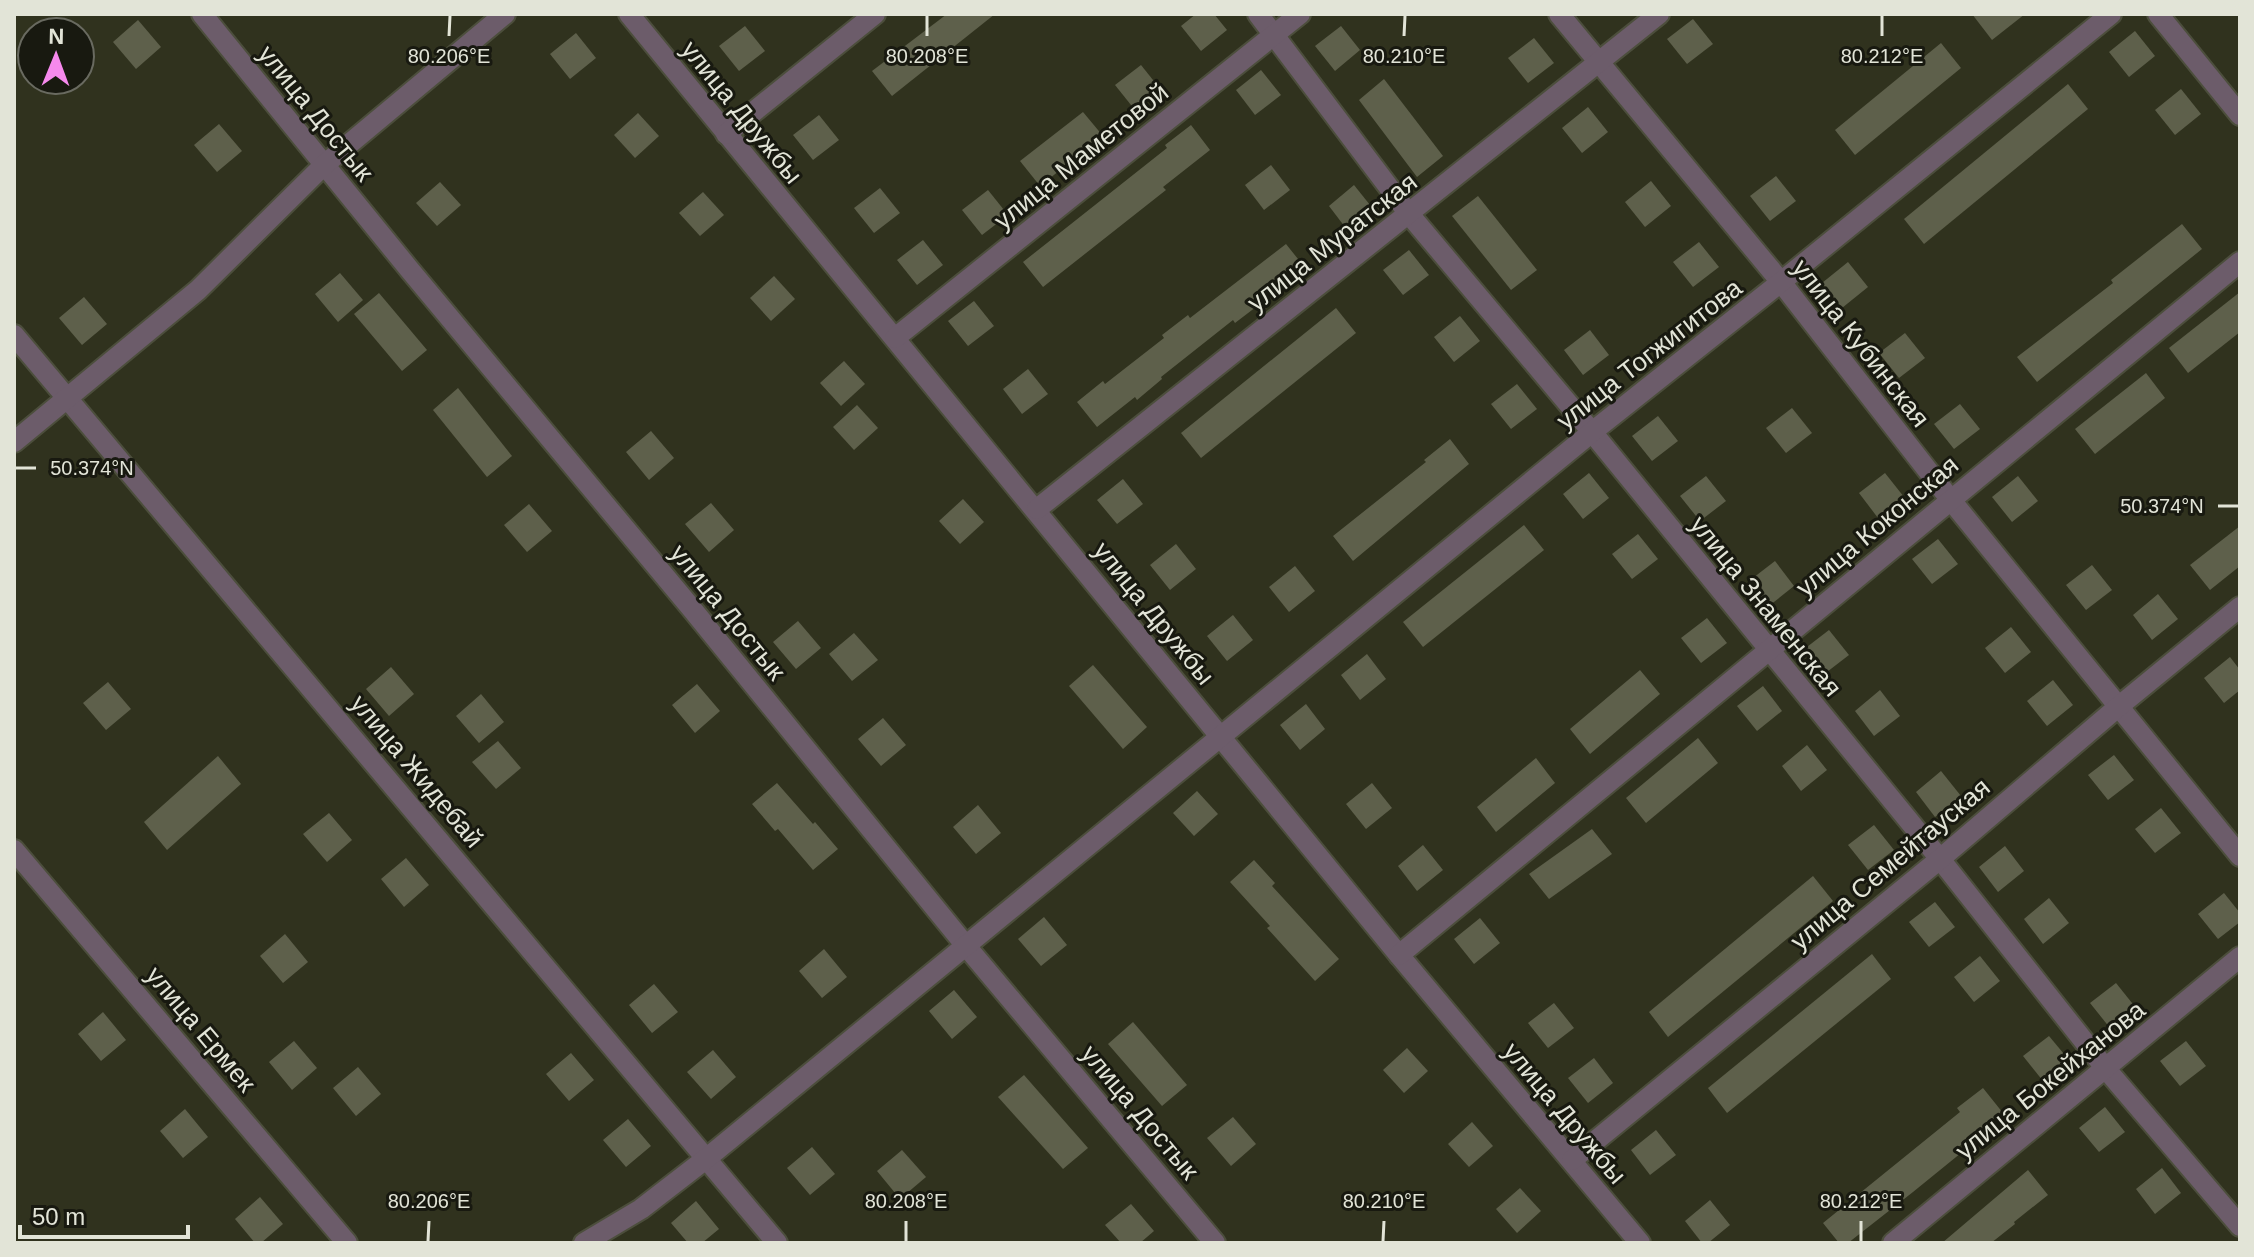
<svg xmlns="http://www.w3.org/2000/svg" width="2254" height="1257" viewBox="0 0 2254 1257" font-family="Arial,sans-serif">
<rect width="100%" height="100%" fill="#30321e"/>
<!-- building -->
<g fill="#5e604b">
<polygon points="947,14 995,14 892,96 872,71"/>
<polygon points="1196,14 1214,14 1227,30 1201,51 1181,26"/>
<polygon points="1972,14 2025,14 1992,40"/>
<polygon points="1693,19 1713,44 1687,64 1667,39"/>
<polygon points="138,20 161,47 136,69 113,42"/>
<polygon points="745,26 765,51 739,71 719,46"/>
<polygon points="1341,26 1360,50 1335,71 1315,46"/>
<polygon points="2135,31 2155,56 2129,77 2109,52"/>
<polygon points="576,33 596,58 570,79 550,54"/>
<polygon points="1534,38 1554,63 1528,83 1508,58"/>
<polygon points="1941,43 1961,68 1855,155 1835,130"/>
<polygon points="1141,65 1161,90 1135,110 1115,85"/>
<polygon points="1261,70 1281,95 1255,115 1236,90"/>
<polygon points="1384,79 1443,156 1417,177 1359,100"/>
<polygon points="2068,84 2088,109 1924,244 1904,219"/>
<polygon points="2181,89 2201,114 2175,135 2155,110"/>
<polygon points="1588,107 1608,132 1582,153 1562,128"/>
<polygon points="1083,112 1103,136 1040,186 1020,161"/>
<polygon points="638,113 659,136 635,158 614,135"/>
<polygon points="819,115 839,140 813,160 793,135"/>
<polygon points="219,124 242,151 217,172 194,145"/>
<polygon points="1191,125 1210,150 1163,187 1166,190 1043,287 1023,262 1167,148 1165,145"/>
<polygon points="1271,165 1290,190 1264,210 1245,185"/>
<polygon points="1776,176 1796,201 1770,221 1750,196"/>
<polygon points="1651,181 1671,206 1645,227 1625,202"/>
<polygon points="440,182 461,205 437,226 416,203"/>
<polygon points="1354,185 1374,210 1348,231 1329,206"/>
<polygon points="880,188 900,213 874,233 854,208"/>
<polygon points="988,190 1008,215 982,235 962,210"/>
<polygon points="703,192 724,215 700,236 679,213"/>
<polygon points="1478,196 1537,270 1511,290 1452,216"/>
<polygon points="2182,224 2202,249 2037,382 2017,357 2113,283 2111,280"/>
<polygon points="923,240 943,265 917,285 897,260"/>
<polygon points="1699,242 1719,267 1693,287 1673,262"/>
<polygon points="1286,244 1306,269 1235,323 1233,320 1161,377 1162,379 1137,400 1135,397 1097,427 1077,402 1103,381 1105,384 1164,338 1162,335 1188,315 1190,318"/>
<polygon points="1409,250 1429,275 1403,295 1383,270"/>
<polygon points="1848,262 1868,287 1842,308 1822,283"/>
<polygon points="340,273 363,300 338,322 315,294"/>
<polygon points="774,276 795,299 771,321 750,298"/>
<polygon points="2240,292 2240,332 2188,373 2169,348"/>
<polygon points="379,293 427,350 402,371 354,314"/>
<polygon points="84,297 107,324 82,345 59,318"/>
<polygon points="974,301 994,326 968,346 948,321"/>
<polygon points="1336,308 1356,333 1201,458 1181,433"/>
<polygon points="1460,316 1480,341 1454,362 1434,337"/>
<polygon points="1590,330 1609,355 1583,375 1564,350"/>
<polygon points="1905,333 1925,358 1899,378 1879,353"/>
<polygon points="844,361 865,384 841,406 820,383"/>
<polygon points="1028,369 1048,394 1022,414 1003,389"/>
<polygon points="2146,373 2165,398 2095,454 2075,429"/>
<polygon points="1517,384 1537,409 1511,429 1491,404"/>
<polygon points="458,388 512,456 487,477 433,410"/>
<polygon points="1960,404 1980,429 1954,449 1934,424"/>
<polygon points="857,405 878,428 854,450 833,427"/>
<polygon points="1792,408 1812,433 1786,453 1766,428"/>
<polygon points="1658,416 1678,441 1652,461 1632,436"/>
<polygon points="651,431 674,458 649,480 626,452"/>
<polygon points="1450,439 1469,464 1353,561 1333,536 1426,462 1424,460"/>
<polygon points="1589,473 1609,498 1583,519 1563,494"/>
<polygon points="1885,473 1904,497 1878,518 1859,493"/>
<polygon points="1706,476 1726,501 1700,521 1680,496"/>
<polygon points="2018,476 2038,501 2012,522 1992,497"/>
<polygon points="1123,479 1143,504 1117,524 1097,500"/>
<polygon points="963,499 984,522 960,544 939,521"/>
<polygon points="711,503 734,530 709,552 685,524"/>
<polygon points="529,504 552,531 527,552 504,525"/>
<polygon points="1524,525 1544,550 1423,647 1403,622"/>
<polygon points="2240,526 2240,566 2210,590 2190,565"/>
<polygon points="1638,534 1658,559 1632,579 1612,554"/>
<polygon points="1938,539 1958,564 1932,584 1912,559"/>
<polygon points="1176,544 1196,569 1170,590 1150,565"/>
<polygon points="1775,561 1794,586 1769,606 1749,581"/>
<polygon points="2092,565 2112,590 2086,610 2066,585"/>
<polygon points="1295,566 1315,591 1289,612 1269,587"/>
<polygon points="2158,594 2178,619 2152,640 2133,615"/>
<polygon points="1233,615 1253,640 1227,661 1207,636"/>
<polygon points="1707,618 1727,643 1701,663 1681,638"/>
<polygon points="798,621 821,648 796,669 773,642"/>
<polygon points="2011,627 2031,652 2005,673 1985,648"/>
<polygon points="1829,630 1849,655 1823,675 1803,650"/>
<polygon points="854,633 878,660 852,681 829,654"/>
<polygon points="1367,654 1386,679 1360,700 1341,675"/>
<polygon points="2230,657 2240,670 2240,690 2224,703 2204,678"/>
<polygon points="1093,665 1147,727 1123,749 1069,686"/>
<polygon points="391,667 414,694 389,716 366,689"/>
<polygon points="1640,670 1660,694 1590,754 1570,729"/>
<polygon points="2053,680 2073,705 2047,726 2027,701"/>
<polygon points="108,682 131,709 106,730 83,703"/>
<polygon points="697,684 720,711 695,733 672,705"/>
<polygon points="1763,686 1782,711 1757,731 1737,706"/>
<polygon points="1880,690 1900,716 1874,736 1855,711"/>
<polygon points="481,694 504,722 479,743 456,716"/>
<polygon points="1306,704 1325,729 1300,750 1280,725"/>
<polygon points="883,718 906,745 881,766 858,739"/>
<polygon points="1698,738 1718,763 1646,823 1626,798"/>
<polygon points="498,741 521,768 496,789 472,762"/>
<polygon points="1807,745 1827,770 1801,791 1782,766"/>
<polygon points="2114,755 2134,780 2108,800 2088,775"/>
<polygon points="218,756 241,784 167,850 144,822"/>
<polygon points="1536,758 1555,783 1496,832 1477,807"/>
<polygon points="1941,771 1961,796 1935,817 1916,792"/>
<polygon points="777,783 813,824 815,822 838,849 813,870 778,829 775,831 752,804"/>
<polygon points="1372,783 1392,808 1366,829 1346,804"/>
<polygon points="1197,791 1218,814 1194,836 1173,813"/>
<polygon points="978,805 1001,833 976,854 953,827"/>
<polygon points="2161,808 2181,833 2155,853 2135,829"/>
<polygon points="329,813 352,840 327,862 303,834"/>
<polygon points="1874,825 1894,850 1868,870 1848,845"/>
<polygon points="1592,829 1612,854 1549,899 1529,874"/>
<polygon points="1423,845 1443,870 1417,891 1398,866"/>
<polygon points="2005,846 2024,871 1998,892 1979,867"/>
<polygon points="406,858 429,885 404,907 381,879"/>
<polygon points="1254,860 1275,883 1272,886 1339,959 1315,981 1267,928 1270,926 1230,882"/>
<polygon points="1813,876 1833,901 1668,1037 1649,1012"/>
<polygon points="2224,893 2240,913 2240,922 2218,939 2198,914"/>
<polygon points="2049,898 2069,923 2043,944 2024,919"/>
<polygon points="1935,902 1955,927 1929,947 1909,922"/>
<polygon points="1044,917 1067,945 1041,966 1018,939"/>
<polygon points="1480,918 1500,943 1474,964 1454,939"/>
<polygon points="285,934 308,962 283,983 260,956"/>
<polygon points="824,949 847,977 822,998 799,971"/>
<polygon points="1872,954 1891,979 1727,1113 1708,1088"/>
<polygon points="1980,956 2000,981 1974,1002 1954,977"/>
<polygon points="2116,983 2136,1008 2110,1028 2090,1003"/>
<polygon points="654,984 678,1012 652,1033 629,1005"/>
<polygon points="954,990 977,1017 952,1039 929,1011"/>
<polygon points="1554,1003 1574,1028 1548,1048 1528,1023"/>
<polygon points="103,1012 126,1040 101,1061 78,1034"/>
<polygon points="1133,1022 1187,1085 1162,1106 1108,1044"/>
<polygon points="2049,1036 2069,1060 2043,1081 2023,1056"/>
<polygon points="294,1041 317,1068 292,1090 269,1062"/>
<polygon points="2186,1041 2206,1066 2180,1086 2160,1061"/>
<polygon points="1407,1048 1428,1071 1404,1093 1383,1070"/>
<polygon points="713,1050 736,1077 711,1099 687,1072"/>
<polygon points="571,1053 594,1080 569,1101 546,1074"/>
<polygon points="1594,1058 1613,1083 1588,1103 1568,1078"/>
<polygon points="358,1067 381,1094 356,1116 333,1088"/>
<polygon points="1024,1075 1088,1148 1063,1169 998,1097"/>
<polygon points="1983,1088 2003,1113 1957,1148 1961,1153 1913,1192 1848,1243 1839,1243 1823,1223 1960,1112 1957,1108"/>
<polygon points="2105,1107 2125,1132 2099,1152 2079,1128"/>
<polygon points="185,1109 208,1137 183,1158 160,1131"/>
<polygon points="1233,1117 1256,1144 1231,1166 1207,1138"/>
<polygon points="628,1119 651,1146 626,1167 603,1140"/>
<polygon points="1472,1122 1493,1146 1469,1167 1448,1144"/>
<polygon points="1656,1130 1676,1155 1650,1175 1631,1150"/>
<polygon points="812,1147 835,1174 810,1195 787,1168"/>
<polygon points="902,1150 926,1177 900,1199 877,1171"/>
<polygon points="2162,1168 2181,1193 2155,1214 2136,1189"/>
<polygon points="2028,1170 2048,1195 2014,1222 2015,1224 1991,1243 1942,1243"/>
<polygon points="1520,1188 1541,1211 1517,1233 1496,1209"/>
<polygon points="260,1197 283,1224 261,1243 255,1243 235,1219"/>
<polygon points="1710,1200 1730,1225 1708,1243 1702,1243 1685,1221"/>
<polygon points="696,1201 719,1229 702,1243 688,1243 671,1223"/>
<polygon points="1131,1204 1154,1231 1140,1243 1121,1243 1105,1225"/>
</g>
<g fill="none" stroke-linecap="round" stroke-linejoin="round">
<defs>
<g id="minor">
<polyline points="202,14 409,269 692,609 966,946 1215,1243"/>
<polyline points="629,14 1399,955 1640,1243"/>
<polyline points="1258,14 1409,214 1592,432 1940,859 2106,1069 2240,1226"/>
<polyline points="1559,14 1781,282 1950,499 2240,856"/>
<polyline points="2158,14 2240,115"/>
<polyline points="726,134 875,14"/>
<polyline points="14,335 777,1243"/>
<polyline points="895,338 1300,14"/>
<polyline points="14,442 198,290 324,165 505,14"/>
<polyline points="1037,509 1659,14"/>
<polyline points="14,850 347,1243"/>
<polyline points="1399,955 2240,262"/>
<polyline points="1572,1160 1940,859 2118,707 2240,607"/>
<polyline points="584,1243 641,1209 707,1158 1592,432 1781,282 2111,14"/>
<polyline points="1893,1243 2240,957"/>
</g>
</defs>
<!-- minor casing -->
<use href="#minor" stroke="#4c4e3c" stroke-width="24"/>
<!-- minor -->
<use href="#minor" stroke="#6c5c6a" stroke-width="20"/>
</g>
<!-- ticks -->
<path fill="none" stroke="#e2e4d7" stroke-width="3" d="M449,36l1,-20M927,36v-20M1404,36l1,-20M1882,36v-20M16,468h20M2218,506h20M428,1241l1,-20M906,1241v-20M1383,1241l1,-20M1861,1241v-20"/>
<g text-anchor="middle" stroke-width="6" stroke-linejoin="round" paint-order="stroke">
<!-- street labels -->
<g font-size="26" fill="#e2e4d7" stroke="#181910">
<text transform="translate(742 112) rotate(51)" y="9">улица Дружбы</text>
<text transform="translate(316 113) rotate(51)" y="9">улица Достык</text>
<text transform="translate(1081 156) rotate(-39)" y="9">улица Маметовой</text>
<text transform="translate(1332 242) rotate(-38)" y="9">улица Муратская</text>
<text transform="translate(1861 343) rotate(52)" y="9">улица Кубинская</text>
<text transform="translate(1649 354) rotate(-38)" y="9">улица Тогжигитова</text>
<text transform="translate(1877 526) rotate(-40)" y="9">улица Коконская</text>
<text transform="translate(1766 606) rotate(51)" y="9">улица Знаменская</text>
<text transform="translate(728 612) rotate(51)" y="9">улица Достык</text>
<text transform="translate(1154 613) rotate(51)" y="9">улица Дружбы</text>
<text transform="translate(417 771) rotate(50)" y="9">улица Жидебай</text>
<text transform="translate(1890 864) rotate(-40)" y="9">улица Семейтауская</text>
<text transform="translate(201 1029) rotate(50)" y="9">улица Ермек</text>
<text transform="translate(2050 1080) rotate(-39)" y="9">улица Бокейханова</text>
<text transform="translate(1140 1112) rotate(50)" y="9">улица Достык</text>
<text transform="translate(1565 1113) rotate(50)" y="9">улица Дружбы</text>
</g>
</g>
<g font-size="20" text-anchor="middle" fill="#e2e4d7" stroke="#181910" stroke-width="6" stroke-linejoin="round" paint-order="stroke">
<text x="449" y="63">80.206°E</text>
<text x="927" y="63">80.208°E</text>
<text x="1404" y="63">80.210°E</text>
<text x="1882" y="63">80.212°E</text>
<text x="92" y="475">50.374°N</text>
<text x="2162" y="513">50.374°N</text>
<text x="429" y="1208">80.206°E</text>
<text x="906" y="1208">80.208°E</text>
<text x="1384" y="1208">80.210°E</text>
<text x="1861" y="1208">80.212°E</text>
</g>
<!-- border -->
<rect width="2254" height="1257" fill="none" stroke="#e2e4d7" stroke-width="32"/>
<!-- north arrow -->
<g transform="translate(56 56) rotate(1)"><circle r="38" fill="#181910" stroke="#696a60" stroke-width="2"/>
<path d="M0-6L14 30L0 20L-14 30Z" fill="#f689ed"/>
<text y="-12" font-size="22" font-weight="bold" text-anchor="middle" fill="#e2e4d7">N</text>
</g>
<!-- scale -->
<path d="M20 1225v12h168v-12" fill="none" stroke="#e2e4d7" stroke-width="4"/>
<text x="32" y="1225" font-size="24" fill="#e2e4d7" stroke="#181910" stroke-width="6" paint-order="stroke">50 m</text>
</svg>
